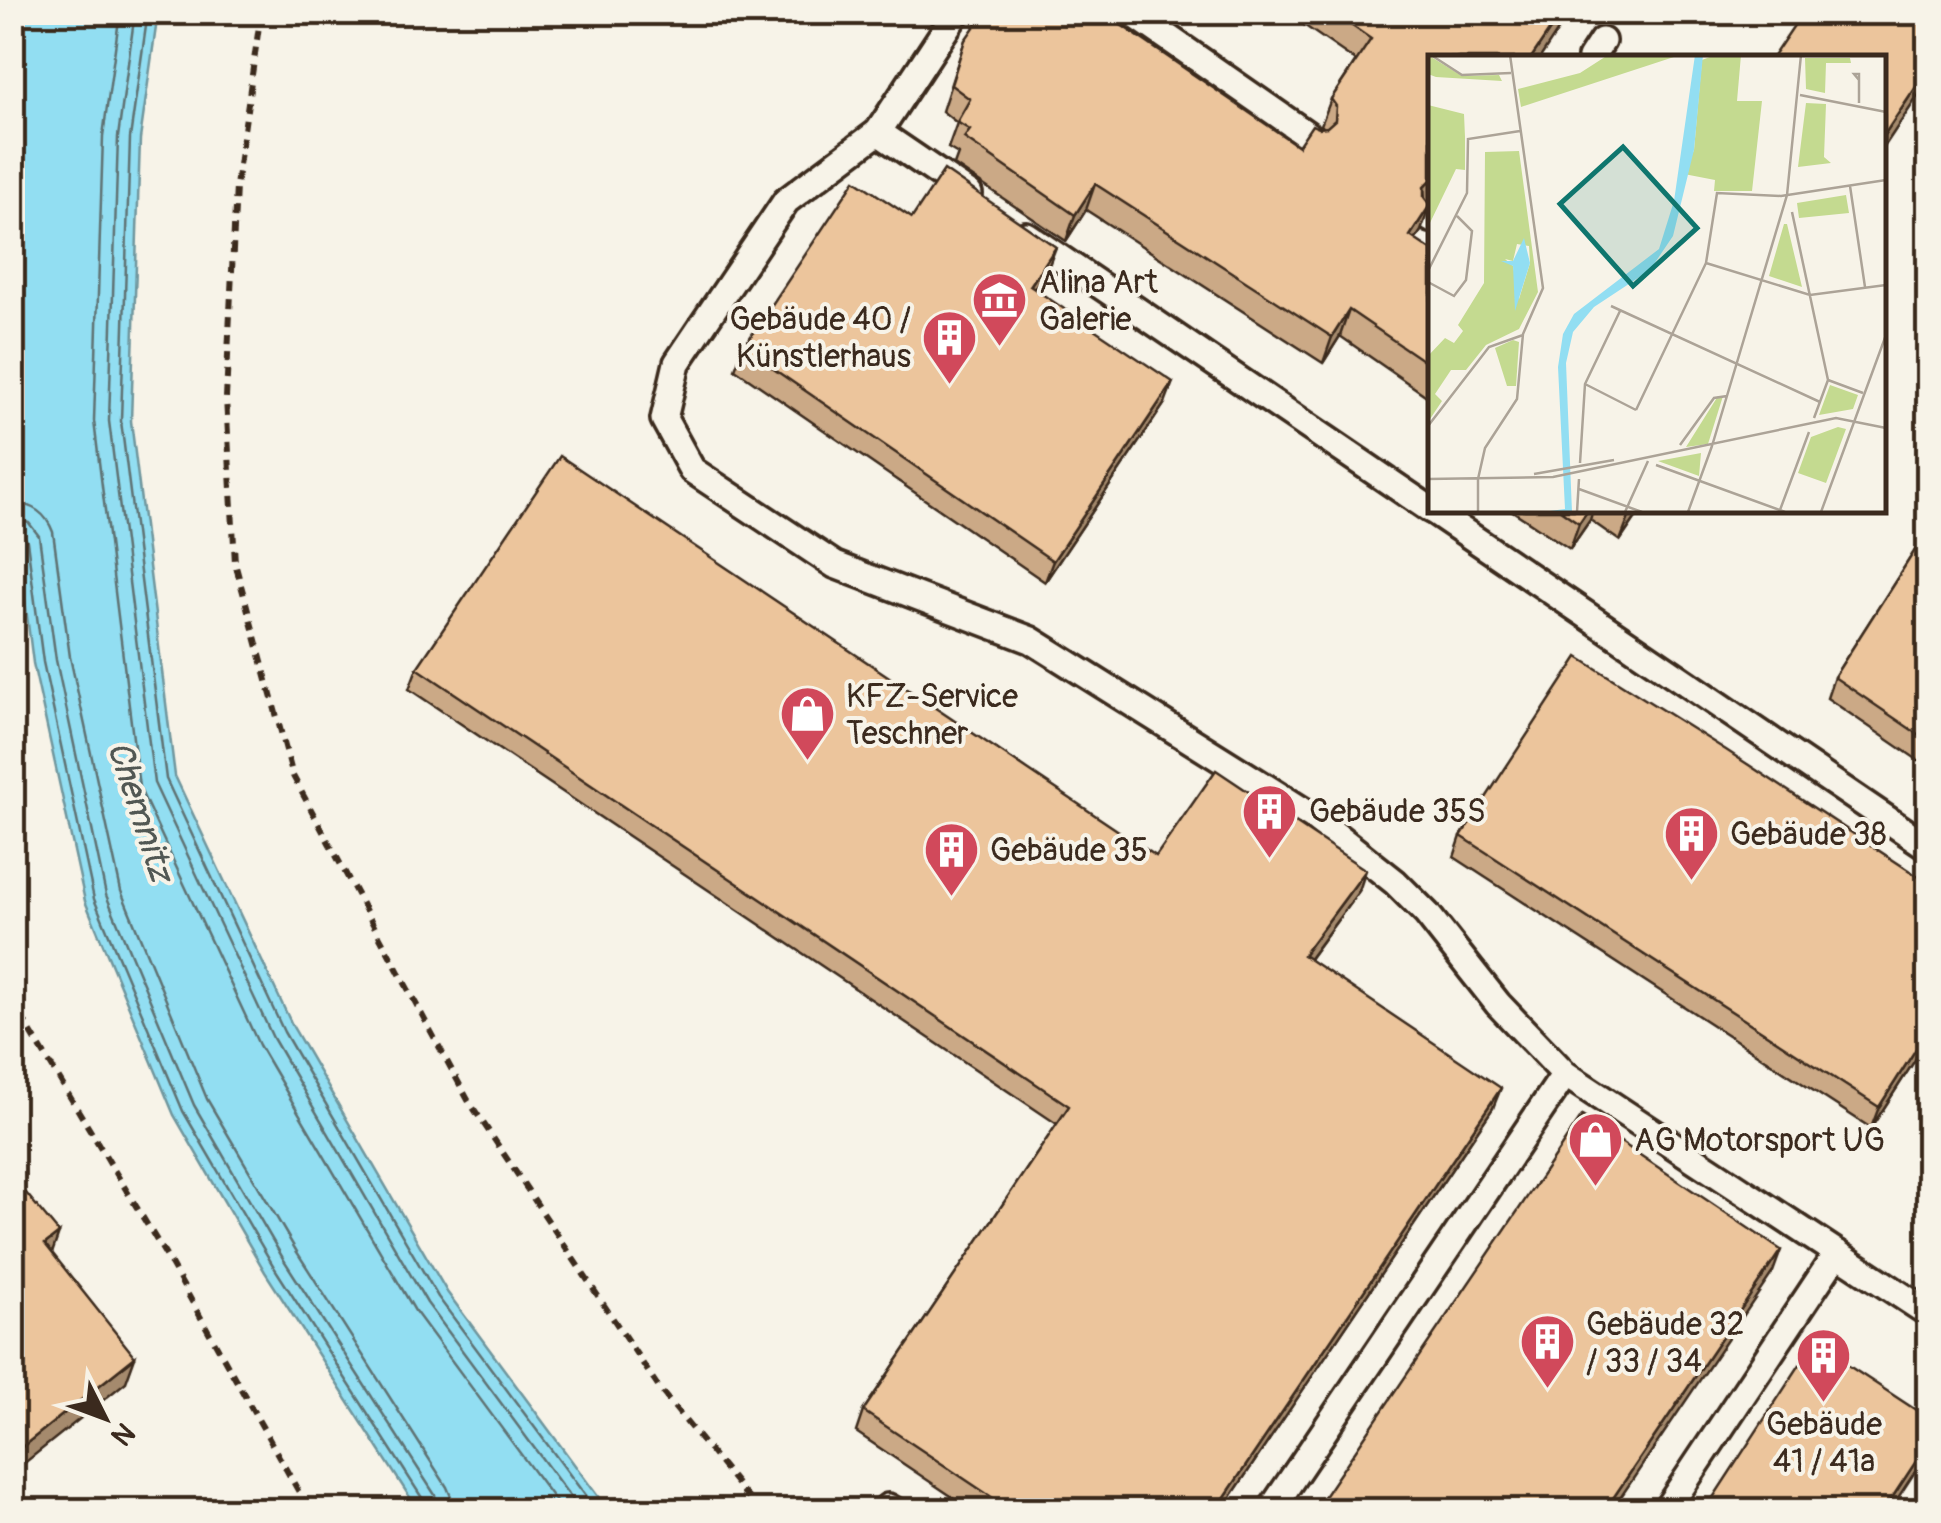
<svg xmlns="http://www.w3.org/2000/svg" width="1941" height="1523" viewBox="0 0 1941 1523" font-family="Pangolin,sans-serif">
<rect width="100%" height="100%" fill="#f7f3e8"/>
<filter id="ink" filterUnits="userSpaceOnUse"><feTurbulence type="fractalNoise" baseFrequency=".01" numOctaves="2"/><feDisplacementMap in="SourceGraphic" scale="20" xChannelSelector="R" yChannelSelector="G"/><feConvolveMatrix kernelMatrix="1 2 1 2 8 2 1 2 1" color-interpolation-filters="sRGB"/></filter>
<g filter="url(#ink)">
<!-- water -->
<polygon fill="#92def2" stroke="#6f969d" stroke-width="2.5" points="25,13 158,13 140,139 131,421 175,776 293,1027 447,1292 608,1510 418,1510 265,1272 174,1115 85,901 33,663 13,505 12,66"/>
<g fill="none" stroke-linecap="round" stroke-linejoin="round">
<!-- shore -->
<g stroke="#5e7273" stroke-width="2.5">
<polyline points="120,12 103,136 94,421 139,787 259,1045 415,1311 562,1510"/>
<polyline points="135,12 118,137 109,421 154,783 273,1038 427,1303 580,1510"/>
<polyline points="148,12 130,138 121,421 166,779 284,1032 438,1297 596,1510"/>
<path d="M12,503c21,1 34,10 41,29l17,125 51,234 86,208 90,153 150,235 5,12 1,11"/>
<polyline points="12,518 29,523 39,536 56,660 106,895 194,1105 284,1260 435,1495 438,1510"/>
<polyline points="12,531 22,533 27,541 43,662 94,899 183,1111 274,1267 424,1501 426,1510"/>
</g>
<defs>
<g id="lane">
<polyline points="957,12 878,132 786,201 677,363 664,419 692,470 835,565 1031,640 1313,817 1395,882 1427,914 1498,1004 1565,1074 1928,1313"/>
<polyline points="1131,12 1312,138"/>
<polyline points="1591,58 1602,41"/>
<polyline points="878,132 969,194"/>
<polyline points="1430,218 1431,219"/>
<polyline points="1026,235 1431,510"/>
<polyline points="1432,510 1928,847"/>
<polyline points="888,1507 893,1510"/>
<polyline points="1271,1510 1565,1074"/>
<polyline points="1666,1510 1837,1253"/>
</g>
</defs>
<!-- lane casing -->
<use href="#lane" stroke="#3b2a1e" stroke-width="32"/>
<!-- path -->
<g stroke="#3b2a1e" stroke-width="6" stroke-dasharray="10 8" stroke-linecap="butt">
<polyline points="261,12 236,186 226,398 235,563 293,776 468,1100 661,1391 758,1510"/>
<polyline points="12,1001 168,1259 309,1510"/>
</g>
<!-- lane -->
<use href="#lane" stroke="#f7f3e8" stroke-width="25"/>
</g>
<!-- wall -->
<g fill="#cba986" stroke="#3b2a1e" stroke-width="2.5">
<polygon points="1285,12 1570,12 1431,58 1428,202 1421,231 1415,240 1431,250 1431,399 1340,336 1323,363 1086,210 1066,241 954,165 958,154 948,148 957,123 942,111 965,40 1298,146 1319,128 1323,127 1321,125 1331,99 1356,61"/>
<polygon points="1048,268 1034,289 1165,403 1045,582 735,369 743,348"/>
<polygon points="1511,510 1641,510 1620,541 1590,520 1570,549"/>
<polygon points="1928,530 1928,767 1827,698 1834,677"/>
<polygon points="417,668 1156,856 1359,891 1309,959 1493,1108 1222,1510 972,1510 856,1432 863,1411 1057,1124 409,689"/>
<polygon points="1461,836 1928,883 1928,1040 1871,1128 1454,857"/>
</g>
<!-- shaded-wall -->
<g fill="#a58a6d" stroke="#3b2a1e" stroke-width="2.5">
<polygon points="1562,12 1570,12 1540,58 1531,58"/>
<polygon points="1928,69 1928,81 1884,147 1884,135"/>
<polygon points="1431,180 1431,202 1425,203 1424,187"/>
<polygon points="1095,184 1086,210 1066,241 1075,215"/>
<polygon points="1430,205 1421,231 1400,262 1410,236"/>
<polygon points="1056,247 1048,268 1022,307 1030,286"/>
<polygon points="1349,310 1340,336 1323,363 1332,337"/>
<polygon points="1173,382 1165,403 1045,582 1053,561"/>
<polygon points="1588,510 1593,510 1590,520 1570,549 1579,523"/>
<polygon points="1633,510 1641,510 1620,541 1630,515"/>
<polygon points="1366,870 1359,891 1296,976 1303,955"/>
<polygon points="1928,1030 1928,1040 1871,1128 1879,1107"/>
<polygon points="1501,1088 1493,1108 1222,1510 1216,1510"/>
<polygon points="59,1233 50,1259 45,1244"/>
<polygon points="1781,1250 1773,1272 1612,1510 1605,1510"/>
<polygon points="135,1357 126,1382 12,1473 12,1455"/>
<polygon points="1928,1443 1928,1452 1890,1510 1884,1510"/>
</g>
<!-- building -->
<g fill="#ecc59c" stroke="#3b2a1e" stroke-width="2.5">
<polygon points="986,12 1102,12 1298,146 1312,125 1319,128 1327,127 1335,120 1336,106 1331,99 1371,39 1332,12 1562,12 1531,58 1431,58 1431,180 1424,187 1424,197 1430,205 1410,236 1431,250 1431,366 1349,310 1332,337 1095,184 1075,215 964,138 970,130 957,122 970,99 951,85 965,40 979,20"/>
<polygon points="1803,12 1928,12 1928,69 1884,135 1884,58 1772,58"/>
<polygon points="944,170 1056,247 1030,286 1173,382 1053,561 743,348 855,180 912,218"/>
<polygon points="560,456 1156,856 1216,770 1366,870 1303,955 1501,1088 1216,1510 1011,1510 863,1411 1069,1106 417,668"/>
<polygon points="1560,510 1588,510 1579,523"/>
<polygon points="1928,530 1928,741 1834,677"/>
<polygon points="1578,657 1726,750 1928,883 1928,1030 1879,1107 1461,836"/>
<polygon points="1582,1116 1781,1250 1605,1510 1315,1510"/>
<polygon points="12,1176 59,1233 45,1244 135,1357 12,1455"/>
<polygon points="1814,1343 1928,1418 1928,1443 1884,1510 1705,1510"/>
</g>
</g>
<!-- icons -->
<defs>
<symbol id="museum-pin" viewBox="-11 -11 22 30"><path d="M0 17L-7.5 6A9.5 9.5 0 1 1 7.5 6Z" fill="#d1495b" stroke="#f7f3e8"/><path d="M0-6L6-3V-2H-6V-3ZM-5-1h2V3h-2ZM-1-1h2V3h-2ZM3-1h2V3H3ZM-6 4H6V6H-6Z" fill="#fff"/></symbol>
<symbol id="building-pin" viewBox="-11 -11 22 30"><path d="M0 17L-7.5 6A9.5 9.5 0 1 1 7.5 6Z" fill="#d1495b" stroke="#f7f3e8"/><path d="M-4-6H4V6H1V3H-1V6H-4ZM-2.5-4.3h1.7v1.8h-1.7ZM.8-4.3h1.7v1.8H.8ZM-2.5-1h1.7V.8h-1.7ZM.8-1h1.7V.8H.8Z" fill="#fff"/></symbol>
<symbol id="shop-pin" viewBox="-11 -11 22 30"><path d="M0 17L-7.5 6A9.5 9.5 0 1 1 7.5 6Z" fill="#d1495b" stroke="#f7f3e8"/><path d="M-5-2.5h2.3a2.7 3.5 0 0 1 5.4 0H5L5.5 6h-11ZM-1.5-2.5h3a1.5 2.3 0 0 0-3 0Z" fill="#fff"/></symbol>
</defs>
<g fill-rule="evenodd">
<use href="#museum-pin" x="968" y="268" width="63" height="86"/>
<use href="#building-pin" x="918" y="306" width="63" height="86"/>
<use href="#shop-pin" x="776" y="682" width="63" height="86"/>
<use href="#building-pin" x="1238" y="780" width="63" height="86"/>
<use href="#building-pin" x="1660" y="802" width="63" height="86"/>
<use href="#building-pin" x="920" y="818" width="63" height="86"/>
<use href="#shop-pin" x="1564" y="1108" width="63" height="86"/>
<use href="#building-pin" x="1516" y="1310" width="63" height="86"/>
<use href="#building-pin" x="1792" y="1324" width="63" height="86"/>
</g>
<g text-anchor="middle" stroke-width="8" stroke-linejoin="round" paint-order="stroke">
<!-- poi labels -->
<g font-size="32" fill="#3b2a1e" stroke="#f7f3e8" text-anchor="start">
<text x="1039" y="293">Alina Art<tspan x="1039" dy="37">Galerie</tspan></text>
<text x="911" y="330" text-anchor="end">Gebäude 40 /<tspan x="911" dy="37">Künstlerhaus</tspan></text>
<text x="846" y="707">KFZ-Service<tspan x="846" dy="37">Teschner</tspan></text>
<text x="1309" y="822">Gebäude 35S</text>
<text x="1730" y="845">Gebäude 38</text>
<text x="990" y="861">Gebäude 35</text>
<text x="1634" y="1151">AG Motorsport UG</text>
<text x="1586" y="1335">Gebäude 32<tspan x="1586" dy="37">/ 33 / 34</tspan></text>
<text x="1824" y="1435" text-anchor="middle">Gebäude<tspan x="1824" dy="37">41 / 41a</tspan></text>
</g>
<!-- water labels -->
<g font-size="35" font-style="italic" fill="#515753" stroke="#f7f3e8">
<text transform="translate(141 811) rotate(72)" y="12">Chemnitz</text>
</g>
</g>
<!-- overview -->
<g transform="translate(1428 55)">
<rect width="458" height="458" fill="#f7f3e8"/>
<path d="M0,0l34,21 37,-1 3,6 -66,-4 -8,-3zM180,0h72l-159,52 -3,-18 62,-16zM287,0h26l-4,46h25l-10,90h-38l1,-11 -31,-6 10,-24 8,-90zM377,3h45l1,5h-25l-1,30 -19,-4zM378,48l20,1 -2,53 7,6 -33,4zM0,50l36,9 1,23v33l-9,-1 -28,58zM91,96l19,141 -19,37 -33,16 -20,25h-15l-16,24 7,7 -14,21v-66l17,-18 9,5 9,-12 -5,-6 26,-42 1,-131zM89,189l12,2 1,17 -11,36 -6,-33 -8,-7 8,2zM418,140l3,18 -50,5 -2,-15zM356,169h3l15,63 -33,-11zM85,285l6,2 -3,44h-9l-12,-38zM402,330l28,10 -5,14 -34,6zM290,341h5l-15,48 -22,3zM410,372l8,2 -20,54 -28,-10 13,-36zM273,398l-2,23 -41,-15z" fill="#c4da90" fill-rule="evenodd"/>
<path d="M267,0h8l-9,95 -21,86 -23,34 -56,37 -21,25 -7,31 6,149h-30l23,-3 -7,-142 5,-33 11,-20 85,-65 15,-48zM96,183l6,25 -15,48 -2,-45 -12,-5h12z" fill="#92def2"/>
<path fill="none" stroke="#aca397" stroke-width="2.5" d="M3,0l31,20 49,-2M372,40l86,17M431,48v-29h-5l5,6M422,131l15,101M364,157l36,168M278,208l104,32 76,-10M0,216l39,-78 1,-54 52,-8M0,227l26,14 12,-16 6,-49 -15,-15M183,251l209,96M400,325l35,13M157,329l51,26M208,355l70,-147 11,-70 64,3 105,-16M386,363l14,-38M0,371l61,-79 34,-12M252,390l34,-47 13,-2M284,391l75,-251 14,-140M152,408l5,-79 35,-73M228,410l129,47M106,419l80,-14M0,424l125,-2 283,-59 50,10M50,424l7,-31 32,-49 6,-65 20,-46 -33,-233M151,434l63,23M352,455l29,-78M50,457v-33M149,457l2,-33M197,457l23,-51M260,457l24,-66M393,457l65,-177"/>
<path fill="#0f766e" fill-opacity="0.15" stroke="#0f766e" stroke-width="5" d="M195,92l74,81 -64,58 -73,-82z"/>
<rect width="458" height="458" fill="none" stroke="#3b2a1e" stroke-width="5"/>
</g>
<!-- margin -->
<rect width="1941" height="1523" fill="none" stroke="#f7f3e8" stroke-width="50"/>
<rect x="25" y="25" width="1891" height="1473" fill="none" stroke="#3b2a1e" stroke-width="4" filter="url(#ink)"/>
<!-- north arrow -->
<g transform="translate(105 1418) rotate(132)" stroke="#f7f3e8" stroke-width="8" paint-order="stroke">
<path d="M0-8L18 38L0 25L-18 38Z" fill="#3b2a1e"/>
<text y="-15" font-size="28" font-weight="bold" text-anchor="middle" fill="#3b2a1e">N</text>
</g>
</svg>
